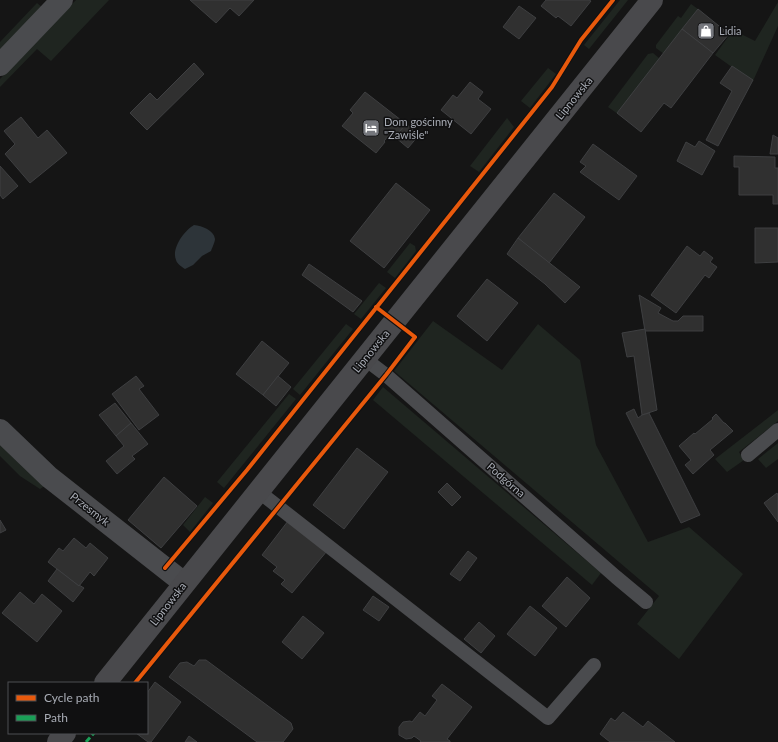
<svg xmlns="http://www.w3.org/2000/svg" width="778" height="742" viewBox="0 0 778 742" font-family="Lato,sans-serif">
<rect width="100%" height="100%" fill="#151515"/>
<!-- green -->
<g fill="#1f2520">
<polygon points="76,0 109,0 51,61 37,49 0,87 0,79"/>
<polygon points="620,0 628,0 589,49 584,45"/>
<polygon points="778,2 778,26 753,81 743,75 715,55 733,30 755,41"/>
<polygon points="37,3 43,8 0,52 0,42"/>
<polygon points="691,4 698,9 664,54 656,48 656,45 678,16 681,18"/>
<polygon points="653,53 660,59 618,114 608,107 648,54"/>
<polygon points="548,68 556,74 530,108 521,101"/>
<polygon points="507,118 514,127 479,172 470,166"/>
<polygon points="410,243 415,246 416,251 395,278 387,272"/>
<polygon points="379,283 386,288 361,319 354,314"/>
<polygon points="433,321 502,370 538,324 580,360 596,445 648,542 689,527 743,574 679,659 637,624 659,596 394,371"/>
<polygon points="346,324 353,329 300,395 293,389"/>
<polygon points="383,387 601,573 592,585 373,400"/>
<polygon points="289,394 296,399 224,488 217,482"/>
<polygon points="778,410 778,421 739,452 744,460 727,472 715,459"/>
<polygon points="0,441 46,485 40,489 20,476 0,456"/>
<polygon points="778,443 778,459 766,468 758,459"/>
<polygon points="205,497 213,503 190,532 183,525"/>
</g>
<!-- water -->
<path fill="#2d3439" d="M194,225c8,1 20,5 21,14 0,3 -3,9 -4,12l-9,5 -9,9 -8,4c-3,-2 -8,-5 -9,-9 -5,-12 9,-30 18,-35z"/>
<!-- building -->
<g fill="#303030" stroke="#3e3f41">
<polygon points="190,0 254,0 239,16 230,8 216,23"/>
<polygon points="546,0 589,0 591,1 571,26 558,16 556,18 541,6"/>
<polygon points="519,6 536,18 519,39 503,27"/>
<polygon points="698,9 729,34 713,53 682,29"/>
<polygon points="682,29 713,53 671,108 664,103 641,132 617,113"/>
<polygon points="194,63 204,74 147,130 130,113 150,93 157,100"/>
<polygon points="732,66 753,80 718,146 706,140 732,91 720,83"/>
<polygon points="470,82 483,92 478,99 491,109 471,134 441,110 453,95 457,98"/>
<polygon points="365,92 406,124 395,137 390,134 384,141 385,142 376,153 342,126 353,113 350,110"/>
<polygon points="21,117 38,138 47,130 67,153 30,183 5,154 15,144 4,131"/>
<polygon points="406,124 419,135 408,148 395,137"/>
<polygon points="773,135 778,138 778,154 770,154"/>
<polygon points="699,141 715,151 702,175 677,161 686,142 695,147"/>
<polygon points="593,144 637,176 619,200 580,172 586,166 580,162"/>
<polygon points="734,156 775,157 775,168 778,168 778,204 773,204 773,195 739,195 739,167 734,167"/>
<polygon points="0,166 18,186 3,199 0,195"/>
<polygon points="396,183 430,210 384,268 350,241"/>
<polygon points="554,193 585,217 549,263 518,238"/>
<polygon points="755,228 778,228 778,262 755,263"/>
<polygon points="518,238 580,287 565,303 545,284 507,254"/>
<polygon points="687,246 700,256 704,251 713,258 710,262 717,267 709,278 705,275 676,313 651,295"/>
<polygon points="309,264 362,301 353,312 302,275"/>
<polygon points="487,279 518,303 487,341 457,316"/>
<polygon points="639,295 661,308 658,313 673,321 678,321 683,316 703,316 703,331 645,331"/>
<polygon points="645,329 657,410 642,415 634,356 627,357 622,333"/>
<polygon points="262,341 289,363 263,395 236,374"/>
<polygon points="136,376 144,386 139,389 159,415 139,430 112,394"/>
<polygon points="278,376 291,387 276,406 263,395"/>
<polygon points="115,403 131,423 116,436 99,415"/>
<polygon points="634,409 638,418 642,415 649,413 700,515 681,523 626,413"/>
<polygon points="716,414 724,423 725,423 733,431 710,450 714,455 693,474 685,465 691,460 679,446 694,433 695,434 713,419 712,418"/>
<polygon points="131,423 148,444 132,456 135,459 117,474 106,461 124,446 116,436"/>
<polygon points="357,448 388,472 344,529 313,505"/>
<polygon points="164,477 197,506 161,548 128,520"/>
<polygon points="447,483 461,497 452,506 438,492"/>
<polygon points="777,493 778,495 778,522 764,503"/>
<polygon points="0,520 6,530 0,533"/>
<polygon points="288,521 327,551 292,593 281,584 285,580 273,571 277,567 262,555"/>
<polygon points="74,538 86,548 90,543 108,558 94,576 90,572 79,586 48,562 59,548 63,551"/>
<polygon points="468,551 477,558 460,581 450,574"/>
<polygon points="57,569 79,586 79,585 84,588 73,602 48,581"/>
<polygon points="567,577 590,598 566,627 542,606"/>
<polygon points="20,592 34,604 42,594 62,611 37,642 2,613"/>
<polygon points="373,596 389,607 379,621 363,610"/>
<polygon points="530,606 557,628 535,656 507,634"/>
<polygon points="303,616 324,633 302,659 282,642"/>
<polygon points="479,622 495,636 481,653 464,639"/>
<polygon points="199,660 206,660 291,723 293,729 283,742 257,742 169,677 180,663 187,662 194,666"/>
<polygon points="155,682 181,702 151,742 148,742 136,733 147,733 147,693"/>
<polygon points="442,684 472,707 447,739 450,741 450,742 420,742 421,741 414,736 412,738 406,739 399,735 399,727 403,722 410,721 412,722 420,712 425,716 437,700 432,696"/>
<polygon points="623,712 643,727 648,721 675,742 610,742 600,734 611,718 615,721"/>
<polygon points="189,736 197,742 185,742"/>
</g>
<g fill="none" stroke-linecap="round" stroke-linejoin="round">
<!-- lane -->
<g stroke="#4a4b4e" stroke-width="14">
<polyline points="365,359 386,375 616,577 646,602"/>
<polyline points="748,455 778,430"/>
<polyline points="258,491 548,718 594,665"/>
</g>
<!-- street -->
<g stroke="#4a4b4e" stroke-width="22">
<polyline points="0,65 62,0"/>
<polyline points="0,430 49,477 184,583"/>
</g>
<!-- secondary -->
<g stroke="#49494c" stroke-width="22">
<polyline points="105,683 652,0"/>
<polyline points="58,742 65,733"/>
</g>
<!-- quiet -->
<polyline stroke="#1a9f57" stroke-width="3" stroke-dasharray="6 3" stroke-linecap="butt" points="86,742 94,733"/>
<defs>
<g id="cycleway">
<polyline points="165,568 247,470 552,87 581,40 613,0"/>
<polyline points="135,683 386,375 415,337 376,307"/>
</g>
</defs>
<!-- cycleway casing -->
<use href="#cycleway" stroke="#101011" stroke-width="6"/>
<!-- cycleway -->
<use href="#cycleway" stroke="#e8590c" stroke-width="4"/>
</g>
<!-- icons -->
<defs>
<symbol id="shop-square" viewBox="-11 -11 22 22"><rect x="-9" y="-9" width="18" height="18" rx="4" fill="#75777d" stroke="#101011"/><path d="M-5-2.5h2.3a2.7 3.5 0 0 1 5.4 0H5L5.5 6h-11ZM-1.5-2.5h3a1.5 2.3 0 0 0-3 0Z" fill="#fff"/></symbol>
<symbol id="hotel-square" viewBox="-11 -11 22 22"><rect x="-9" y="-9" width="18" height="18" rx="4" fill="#75777d" stroke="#101011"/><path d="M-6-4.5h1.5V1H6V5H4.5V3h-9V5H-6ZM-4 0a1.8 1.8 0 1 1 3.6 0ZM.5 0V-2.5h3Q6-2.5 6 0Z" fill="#fff"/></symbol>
</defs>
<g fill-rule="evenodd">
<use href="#shop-square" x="696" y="21" width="20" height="20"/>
<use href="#hotel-square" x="361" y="118" width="20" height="20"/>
</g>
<g text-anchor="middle" stroke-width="3" stroke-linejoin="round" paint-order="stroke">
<!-- poi labels -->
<g font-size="11" fill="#a8acb5" stroke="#101011" text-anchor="start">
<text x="719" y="35">Lidia</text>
<text x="384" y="126">Dom gościnny<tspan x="384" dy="13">"Zawiśle"</tspan></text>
</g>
<!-- street labels -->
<g font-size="11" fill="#a8acb5" stroke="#101011">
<text transform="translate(574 98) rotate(-51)" y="4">Lipnowska</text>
<text transform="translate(371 351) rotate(-51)" y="4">Lipnowska</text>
<text transform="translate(506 480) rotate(41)" y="4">Podgórna</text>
<text transform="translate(90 509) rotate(38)" y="4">Przesmyk</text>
<text transform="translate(168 604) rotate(-52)" y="4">Lipnowska</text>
</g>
</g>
<!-- legend -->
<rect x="8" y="682" width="140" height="52" fill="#101011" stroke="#4d4e53"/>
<rect x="16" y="695" width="20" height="6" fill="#e8590c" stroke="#4d4e53"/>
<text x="44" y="702" font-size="12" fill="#a8acb5">Cycle path</text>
<rect x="16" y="715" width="20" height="6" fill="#1a9f57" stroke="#4d4e53"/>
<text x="44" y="722" font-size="12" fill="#a8acb5">Path</text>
</svg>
